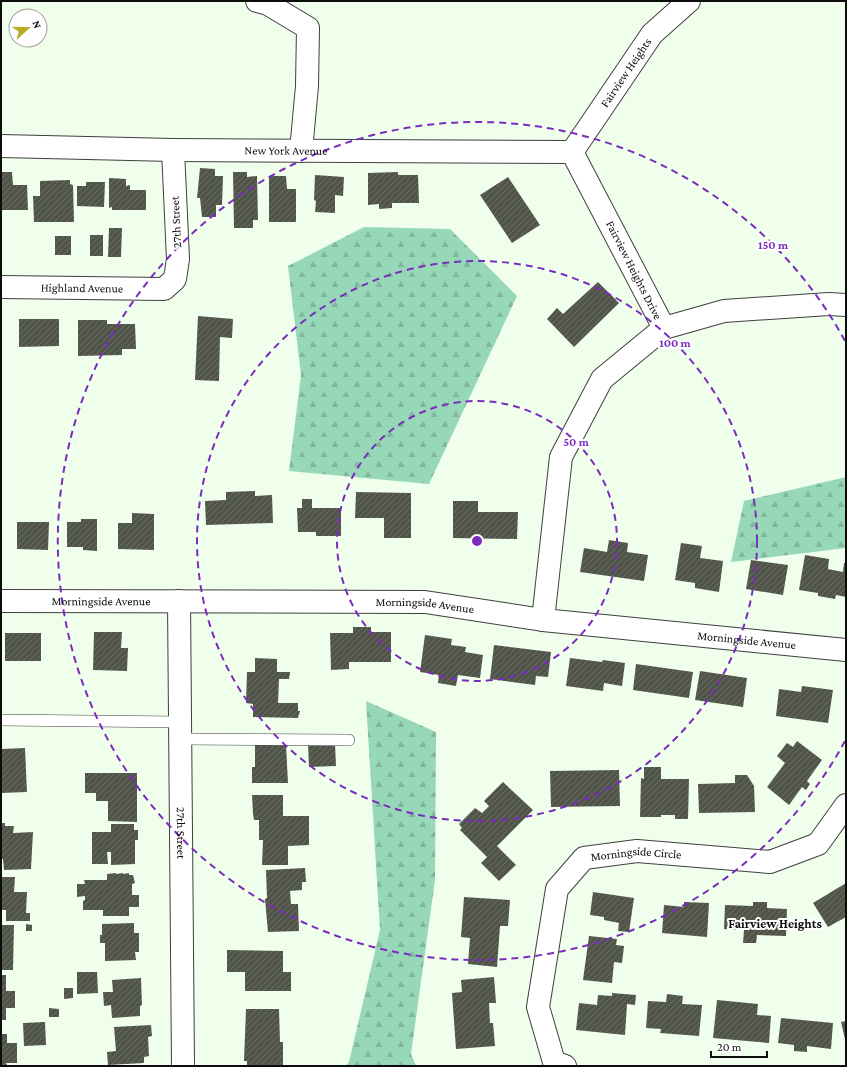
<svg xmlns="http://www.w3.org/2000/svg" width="847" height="1067" viewBox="0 0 847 1067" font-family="'Crimson Pro',serif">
<defs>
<pattern id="forest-firs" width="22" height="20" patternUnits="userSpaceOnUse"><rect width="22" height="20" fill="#97d8b8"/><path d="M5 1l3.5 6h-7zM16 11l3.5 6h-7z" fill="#81b89d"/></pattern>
<pattern id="building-hatch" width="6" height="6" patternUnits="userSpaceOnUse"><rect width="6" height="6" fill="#515549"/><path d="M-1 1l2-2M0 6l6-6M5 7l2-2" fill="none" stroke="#6a6d64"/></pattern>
</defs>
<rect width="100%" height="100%" fill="#f0ffec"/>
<!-- forest -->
<g fill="url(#forest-firs)">
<polygon points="364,227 450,229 517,296 429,484 289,471 301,375 288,266"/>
<polygon points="846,477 846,548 731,562 744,501"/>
<polygon points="366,701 436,732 435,880 411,1054 416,1066 346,1066 349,1062 380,930"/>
</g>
<!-- building -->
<g fill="url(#building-hatch)">
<polygon points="200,168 215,169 215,176 223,176 222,205 216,205 216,217 202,217 200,198 197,198"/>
<polygon points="1,172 12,172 13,185 27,185 28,210 1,210"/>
<polygon points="233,172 247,172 247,177 257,176 258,220 253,220 253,228 234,228"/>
<polygon points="398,172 398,175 418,175 419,203 392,203 392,208 379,209 379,204 368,205 368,173"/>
<polygon points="315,175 344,177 343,196 335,195 335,213 315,212 316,201 314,200"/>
<polygon points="269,176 286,176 287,189 296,189 296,222 269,222"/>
<polygon points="508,177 540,225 512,243 480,195"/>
<polygon points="109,178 126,179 126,186 130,185 130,190 146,190 146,210 112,210 112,207 109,208"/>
<polygon points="70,180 70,184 73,185 74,222 34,222 33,196 40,196 40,181"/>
<polygon points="86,182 105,182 104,207 77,206 77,186 86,186"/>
<polygon points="109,228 122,228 121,257 108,257"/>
<rect x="90" y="235" width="13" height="21"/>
<rect x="55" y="236" width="16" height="19"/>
<polygon points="598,282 619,303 574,347 547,319 557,308 563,314"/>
<polygon points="198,316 233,319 232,338 220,337 219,381 195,380"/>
<polygon points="19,319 59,319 59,346 19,347"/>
<polygon points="78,320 107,320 107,324 135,324 136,349 122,349 122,355 78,356"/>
<polygon points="255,491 255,496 272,495 273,523 206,525 205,501 226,500 226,492"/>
<polygon points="356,492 411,493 411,538 384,538 384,518 355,518"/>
<polygon points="302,499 312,499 312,508 341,508 341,536 316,536 316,532 298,532 297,508 302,508"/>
<polygon points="453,501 478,501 478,512 518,512 517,539 453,538"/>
<polygon points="132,513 154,514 154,550 118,549 118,523 132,523"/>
<polygon points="81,519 97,519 97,551 83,550 83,547 67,547 67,522 81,522"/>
<polygon points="17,522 49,522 48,550 17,549"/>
<polygon points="609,540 628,543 627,552 648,555 644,581 580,572 584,548 607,552"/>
<polygon points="681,543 702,546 700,558 723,561 719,592 695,588 695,583 675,580"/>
<polygon points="805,555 829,559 828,569 843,572 844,563 846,563 846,597 836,595 835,599 818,596 818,593 799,590"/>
<polygon points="751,560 788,565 783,595 746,589"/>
<polygon points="353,627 371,627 371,632 391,632 391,662 349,662 349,669 331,670 330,633 353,633"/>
<polygon points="94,632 122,632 121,648 128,648 127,671 93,670"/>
<rect x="5" y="633" width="36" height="28"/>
<polygon points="425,635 452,639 451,645 466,647 465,652 483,655 480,678 458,675 456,686 438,683 439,675 420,672"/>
<polygon points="494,645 551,652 548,677 536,676 535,685 490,679"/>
<polygon points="255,658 277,659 277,672 290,672 289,679 279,679 278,703 298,703 298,711 300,711 298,718 253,717 253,704 246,703 247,672 255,672"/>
<polygon points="570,658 602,662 603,660 625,663 622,686 604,683 603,691 566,686"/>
<polygon points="636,664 693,672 689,698 633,690"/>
<polygon points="700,671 747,678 743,707 695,700"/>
<polygon points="802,686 833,690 828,723 776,716 779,689 801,692"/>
<polygon points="797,741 822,760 807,781 810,784 806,790 802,787 789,805 767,787 785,763 777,756 787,743 793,747"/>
<polygon points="335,744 336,766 309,767 308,745"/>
<polygon points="255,745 286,745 288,783 252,783 252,767 255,767"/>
<polygon points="25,748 27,792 1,793 1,749"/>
<polygon points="644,767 661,767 661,779 689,779 688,819 675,819 675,815 661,815 661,817 640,817 641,778 644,779"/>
<polygon points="619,770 620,806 551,807 550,771"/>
<polygon points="85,773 137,773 137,822 108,821 108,801 96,801 96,793 85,793"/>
<polygon points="735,775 747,775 754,786 755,812 699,813 698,784 735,783"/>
<polygon points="503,782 533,810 497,846 516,865 499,881 481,863 487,857 460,830 462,828 459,824 475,808 482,813 489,806 484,801"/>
<polygon points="252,795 283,795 283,816 309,816 309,845 288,846 288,865 262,865 263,840 259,840 259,820 254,820 253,814"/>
<polygon points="1,823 5,823 5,826 14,826 13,833 33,832 31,869 4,870 3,859 1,859"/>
<polygon points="111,824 134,824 134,830 138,830 138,840 135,840 135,864 111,865 111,852 107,852 108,864 92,864 92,832 111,832"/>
<polygon points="305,868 306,882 302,882 302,890 290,891 291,904 298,904 299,931 268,932 265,899 267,898 266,870"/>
<polygon points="116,873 116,874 123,873 123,874 129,873 129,875 133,875 135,883 132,884 132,895 139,895 139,907 129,907 129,916 103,916 103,910 83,910 83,901 85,900 85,896 77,897 77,884 85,884 84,880 107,880 107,874"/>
<polygon points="1,877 15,877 14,892 27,892 26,913 30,913 30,921 6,921 6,910 1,910"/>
<polygon points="846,883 846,917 828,927 813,903"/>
<polygon points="593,892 634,898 629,932 618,931 619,923 604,920 604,917 590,915"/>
<polygon points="464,897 510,900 508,926 500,926 497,967 468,964 470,938 461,937"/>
<polygon points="684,902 709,903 707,937 662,933 664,905 684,907"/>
<polygon points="753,902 767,902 767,908 787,909 786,936 757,935 756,943 743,943 744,930 724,929 725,905 753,906"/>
<polygon points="134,923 134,933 139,933 139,952 135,952 136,960 105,961 105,943 100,943 100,935 102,935 102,924"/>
<polygon points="26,924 32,925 32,931 26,931"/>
<polygon points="1,925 14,925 13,970 1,970"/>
<polygon points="589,936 617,939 616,945 624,946 622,963 614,962 612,983 583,980"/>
<polygon points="227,950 283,951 283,972 291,972 291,991 245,991 245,972 227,972"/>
<polygon points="77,972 97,972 98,993 77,994"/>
<polygon points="1,975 6,975 6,991 15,991 15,1008 6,1008 6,1020 1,1020"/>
<polygon points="494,977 496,1003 489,1003 490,1023 493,1023 495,1046 456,1049 452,993 462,992 461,980"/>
<polygon points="141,978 142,1005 140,1006 140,1016 112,1018 111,1005 104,1006 103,992 113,992 112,980"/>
<polygon points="64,988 73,988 73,998 64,999"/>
<polygon points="612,993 636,995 635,1005 627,1004 625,1035 576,1030 579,1003 597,1005 598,995 612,996"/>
<polygon points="667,994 683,996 682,1004 702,1005 699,1036 660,1033 661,1029 646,1028 648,1001 666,1002"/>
<polygon points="717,1000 758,1004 757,1015 771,1016 769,1043 713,1038"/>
<polygon points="49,1008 59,1009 59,1017 49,1017"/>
<polygon points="246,1009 279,1009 280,1042 283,1042 283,1066 247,1066 247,1061 244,1061"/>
<polygon points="781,1018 833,1023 831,1049 807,1046 807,1052 794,1051 794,1045 778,1043"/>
<polygon points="846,1021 846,1039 845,1039 841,1022"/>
<polygon points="45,1022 46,1045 24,1046 23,1023"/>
<polygon points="151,1025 152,1036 148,1037 149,1056 144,1057 144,1063 108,1065 107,1052 116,1051 114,1027"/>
<polygon points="1,1034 7,1034 7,1043 17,1043 17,1063 6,1063 7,1065 1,1065"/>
</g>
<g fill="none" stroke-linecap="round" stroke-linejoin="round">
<defs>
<g id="lane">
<polyline points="1,720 180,722"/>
<polyline points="180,739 349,740"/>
</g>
<g id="street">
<polyline points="257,1 268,4 308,28 307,86 301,151"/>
<path id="s1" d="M1,146l172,4 399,2"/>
<path id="s2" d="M572,152l80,-118 37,-33"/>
<path id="s3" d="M1,287l163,2 11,-10 3,-20 -5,-109"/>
<polyline points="664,328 724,311 829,304 846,305"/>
<path id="s4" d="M1,601l424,1 118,18 303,30"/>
<path id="s5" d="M179,601l4,465"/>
<polyline points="543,620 561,457 602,379 664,328 572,152"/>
<path id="s6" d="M565,1066l-11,-4 -16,-55 19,-118 27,-31 53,-7 133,11 48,-18 28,-39"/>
</g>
</defs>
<!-- lane casing -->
<use href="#lane" stroke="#3f3f3f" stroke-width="12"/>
<!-- street casing -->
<use href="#street" stroke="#3f3f3f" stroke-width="24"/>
<!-- lane -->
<use href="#lane" stroke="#fff" stroke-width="11"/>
<!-- street -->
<use href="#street" stroke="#fff" stroke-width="22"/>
</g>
<!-- distance rings -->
<g fill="none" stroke="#7b2cbf" stroke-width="2" stroke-dasharray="7 5">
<circle cx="477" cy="541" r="140"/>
<circle cx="477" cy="541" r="280"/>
<path d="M845 741A419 419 0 1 1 845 341"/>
</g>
<g text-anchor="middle" stroke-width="4" stroke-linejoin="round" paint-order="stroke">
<!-- street labels -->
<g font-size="12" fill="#0c0c0c" stroke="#fff">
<text dy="4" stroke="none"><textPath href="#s2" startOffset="96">Fairview Heights</textPath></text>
<text dy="4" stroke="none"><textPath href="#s1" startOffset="285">New York Avenue</textPath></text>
<text transform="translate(176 222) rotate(-93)" y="4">27th Street</text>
<text transform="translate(634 270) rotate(63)" y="4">Fairview Heights Drive</text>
<text dy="4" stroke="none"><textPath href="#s3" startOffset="81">Highland Avenue</textPath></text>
<text dy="4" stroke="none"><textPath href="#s4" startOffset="100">Morningside Avenue</textPath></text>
<text dy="4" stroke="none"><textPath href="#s4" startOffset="424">Morningside Avenue</textPath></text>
<text dy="4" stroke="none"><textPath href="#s4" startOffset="748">Morningside Avenue</textPath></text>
<text dy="4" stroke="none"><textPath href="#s5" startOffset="232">27th Street</textPath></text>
<text dy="4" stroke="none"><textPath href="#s6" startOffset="282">Morningside Circle</textPath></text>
</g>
<!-- neighbourhood labels -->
<g font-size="13" font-weight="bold" fill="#0c0c0c" stroke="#fff">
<text x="775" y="928">Fairview Heights</text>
</g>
</g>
<circle cx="477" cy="541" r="6" fill="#7b2cbf" stroke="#fff" stroke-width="2"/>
<g font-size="12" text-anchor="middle" font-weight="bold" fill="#7b2cbf" stroke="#fff" stroke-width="4" stroke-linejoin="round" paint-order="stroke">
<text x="773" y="249">150 m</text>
<text x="675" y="347">100 m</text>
<text x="576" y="446">50 m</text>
</g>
<!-- border -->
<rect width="847" height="1067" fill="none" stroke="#0c0c0c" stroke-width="4"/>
<!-- north arrow -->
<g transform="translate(28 28) rotate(69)"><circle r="19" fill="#ffffff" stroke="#9e9e9e"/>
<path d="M0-3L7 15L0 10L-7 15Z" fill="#b9ac28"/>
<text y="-6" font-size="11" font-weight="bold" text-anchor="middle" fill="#0c0c0c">N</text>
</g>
<!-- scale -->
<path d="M711 1051v6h56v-6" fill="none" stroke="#0c0c0c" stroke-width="2"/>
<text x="717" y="1051" font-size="12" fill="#0c0c0c" stroke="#ffffff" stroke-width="3" paint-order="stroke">20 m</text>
</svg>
